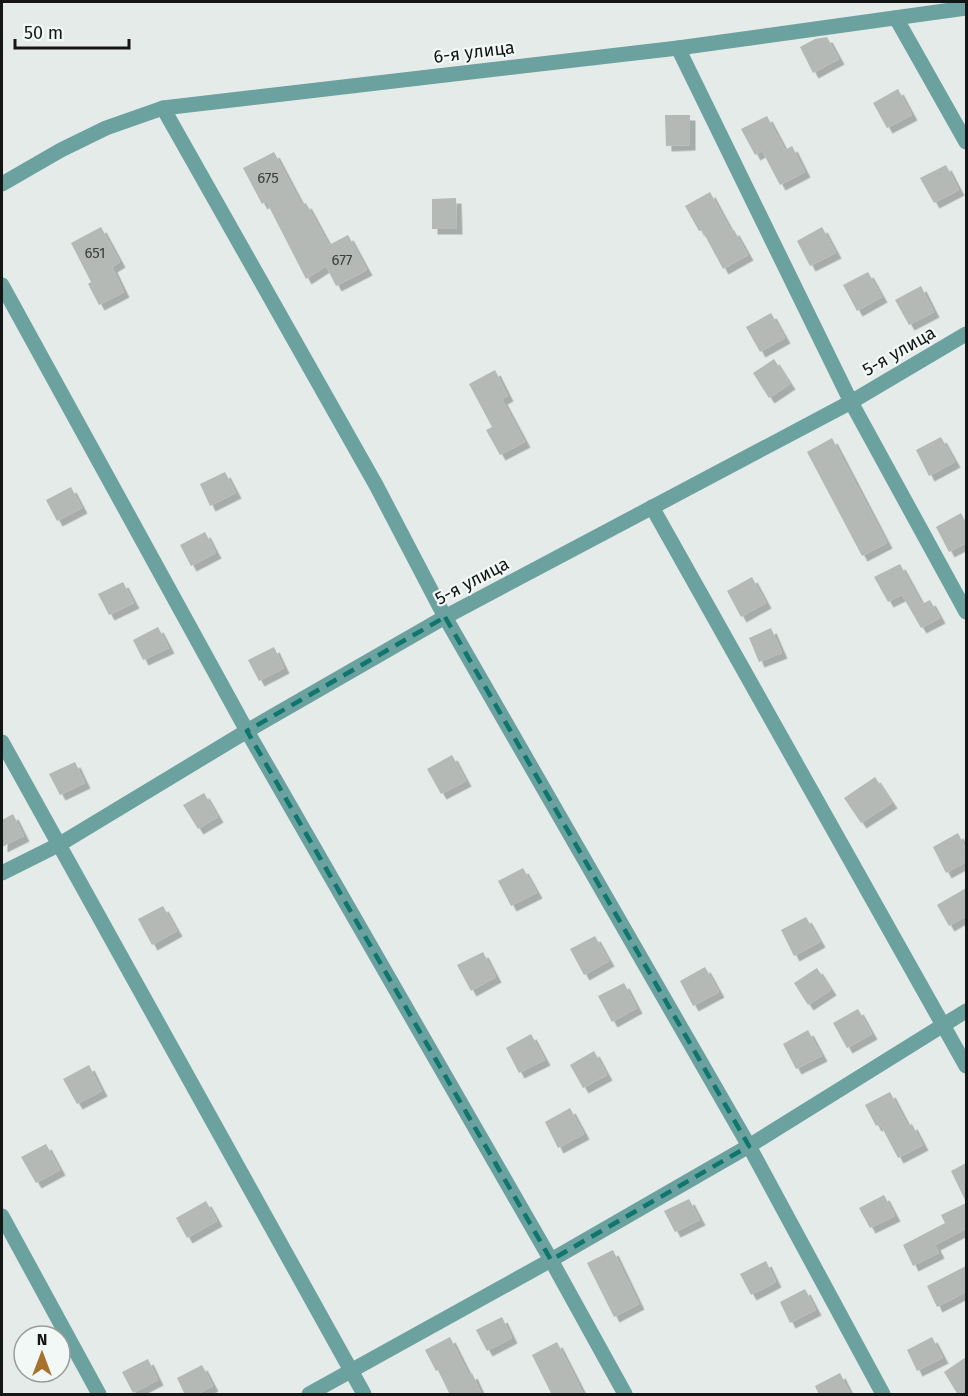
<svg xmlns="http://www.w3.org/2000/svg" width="968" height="1396" viewBox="0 0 968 1396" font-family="'Fira Sans',sans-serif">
<defs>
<filter id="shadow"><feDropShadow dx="5.5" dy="5.5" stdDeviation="0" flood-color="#0004"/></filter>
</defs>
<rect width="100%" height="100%" fill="#e4ebe8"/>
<!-- building -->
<g fill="#b4b9b5" filter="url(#shadow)">
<polygon points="827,37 839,59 813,73 800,47 815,39"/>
<polygon points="898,89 912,115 887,128 873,103"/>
<polygon points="665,115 690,115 690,145 666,146"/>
<polygon points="767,116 785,150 792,146 805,172 780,185 762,151 755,155 741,129"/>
<polygon points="274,152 302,205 306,203 329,245 348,235 367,270 336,286 326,266 306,279 266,201 262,204 243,168"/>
<polygon points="946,165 959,190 934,203 920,178"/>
<polygon points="710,192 731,231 734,230 748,255 723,269 702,230 699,231 685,206"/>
<polygon points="456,198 457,229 432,229 432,199"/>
<polygon points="101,227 120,262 112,267 124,292 99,305 88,284 91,282 71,243"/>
<polygon points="822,227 836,253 810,266 797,241"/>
<polygon points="868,272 882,297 857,311 843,285"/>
<polygon points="921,286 934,312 909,325 895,300"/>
<polygon points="771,313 785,338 760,352 746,327"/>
<polygon points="774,359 790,384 769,398 753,373"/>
<polygon points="495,370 508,396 502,399 525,442 500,455 486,430 492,427 469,384"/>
<polygon points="941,437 955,462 929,476 916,450"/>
<polygon points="832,438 887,543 862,556 807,452"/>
<polygon points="225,472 236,493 210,506 200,484"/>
<polygon points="71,487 82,508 57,521 46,500"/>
<polygon points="961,513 966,523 966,543 949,552 936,527"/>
<polygon points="205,532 216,553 191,566 180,545"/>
<polygon points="900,564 922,604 930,600 940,618 921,628 902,595 888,602 874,577"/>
<polygon points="752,577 766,603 741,617 727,591"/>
<polygon points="123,582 134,603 109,615 98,594"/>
<polygon points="158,627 169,648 143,660 133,640"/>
<polygon points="771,628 782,653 759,662 749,638"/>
<polygon points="274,647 284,668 259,681 248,660"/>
<polygon points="452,755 466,781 441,794 427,769"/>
<polygon points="75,762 85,783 60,795 49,774"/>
<polygon points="875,777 892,803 861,823 844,798"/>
<polygon points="204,793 218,817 198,829 183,805"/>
<polygon points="13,814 24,836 2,847 2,820"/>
<polygon points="958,833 966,849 966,862 946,873 933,847"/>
<polygon points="523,868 537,893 511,906 498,881"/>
<polygon points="966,888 966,916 949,926 937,905"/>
<polygon points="163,906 177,931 152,945 138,919"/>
<polygon points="806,917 820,942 794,956 781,930"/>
<polygon points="595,936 609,961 584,975 570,949"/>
<polygon points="483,952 496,977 471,991 457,965"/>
<polygon points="705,967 719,992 693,1006 680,981"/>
<polygon points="817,968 831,990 808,1005 794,983"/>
<polygon points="624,983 637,1008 612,1022 598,996"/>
<polygon points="858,1009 872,1034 847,1048 833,1023"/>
<polygon points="808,1030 822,1056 796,1069 783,1044"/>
<polygon points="531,1034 545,1060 519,1073 506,1048"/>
<polygon points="594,1051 607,1075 583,1088 570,1065"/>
<polygon points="89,1065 102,1091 77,1104 63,1079"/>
<polygon points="890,1092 908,1126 912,1124 923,1145 898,1158 880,1124 876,1126 865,1105"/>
<polygon points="570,1108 584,1134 558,1148 545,1122"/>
<polygon points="46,1144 60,1170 36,1183 21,1157"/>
<polygon points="966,1163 966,1202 951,1171"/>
<polygon points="884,1195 895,1216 870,1228 859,1208"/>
<polygon points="689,1199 700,1220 675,1232 664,1211"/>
<polygon points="206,1201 217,1221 187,1238 176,1218"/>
<polygon points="966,1203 966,1229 935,1245 939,1253 913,1266 903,1245 945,1223 941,1215"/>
<polygon points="613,1250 639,1304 614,1317 587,1263"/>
<polygon points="766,1261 776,1282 751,1295 740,1274"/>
<polygon points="966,1266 966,1292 937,1307 927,1286"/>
<polygon points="805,1289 816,1310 790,1323 780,1302"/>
<polygon points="502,1317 512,1338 487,1351 476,1330"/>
<polygon points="450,1337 469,1375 472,1373 482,1395 450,1395 438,1370 436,1371 425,1350"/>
<polygon points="932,1337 943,1358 917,1371 907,1350"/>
<polygon points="557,1342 576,1379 584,1395 552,1395 532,1355"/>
<polygon points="966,1357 966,1390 958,1395 944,1372"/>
<polygon points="148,1359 158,1380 133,1393 122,1372"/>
<polygon points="202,1365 213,1386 196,1395 185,1395 177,1378"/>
<polygon points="840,1373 851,1395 819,1395 815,1386"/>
</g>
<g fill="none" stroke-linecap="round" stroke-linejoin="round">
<!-- minor -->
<g stroke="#6ba19e" stroke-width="15">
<polyline points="896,18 966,142"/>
<polyline points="678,48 851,402 966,612"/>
<polyline points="163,108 376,485 445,617 749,1146 883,1394"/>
<polyline points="2,184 61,150 106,128 163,108 678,48 966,8"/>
<polyline points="2,285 247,731 551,1260 625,1394"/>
<polyline points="652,507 966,1066"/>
<polyline points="2,742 364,1394"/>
<polyline points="2,873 60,844 247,731 445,617 851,402 966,334"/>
<polyline points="2,1216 99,1394"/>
<polyline points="309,1394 551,1260 749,1146 966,1011"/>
</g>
</g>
<!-- marked area -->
<path fill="none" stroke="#0f766e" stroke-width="4.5" stroke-dasharray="12 8" stroke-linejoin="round" d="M445,617l304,529 -198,114 -304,-529z"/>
<g text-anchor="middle" stroke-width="4.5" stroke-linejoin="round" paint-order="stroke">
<!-- number labels -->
<g font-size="15" fill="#3c3f3d">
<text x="268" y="183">675</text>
<text x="95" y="258">651</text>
<text x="342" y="265">677</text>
</g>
<!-- street labels -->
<g font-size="18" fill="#141615" stroke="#f2f8f6">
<text transform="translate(474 52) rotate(-7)" y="6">6-я улица</text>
<text transform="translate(899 351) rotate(-30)" y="6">5-я улица</text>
<text transform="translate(472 581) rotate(-28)" y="6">5-я улица</text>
</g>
</g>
<!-- border -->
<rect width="968" height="1396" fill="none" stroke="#141615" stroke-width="6"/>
<!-- north arrow -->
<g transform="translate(42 1354)"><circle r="28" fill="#f2f8f6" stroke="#999e9c" stroke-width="1.5"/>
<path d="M0-4.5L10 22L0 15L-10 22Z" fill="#a9712e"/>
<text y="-9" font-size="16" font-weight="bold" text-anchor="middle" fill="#141615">N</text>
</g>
<!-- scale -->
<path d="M15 39v9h114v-9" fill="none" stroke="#141615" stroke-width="3"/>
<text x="24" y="39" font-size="18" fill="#141615" stroke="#f2f8f6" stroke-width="4.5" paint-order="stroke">50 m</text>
</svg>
